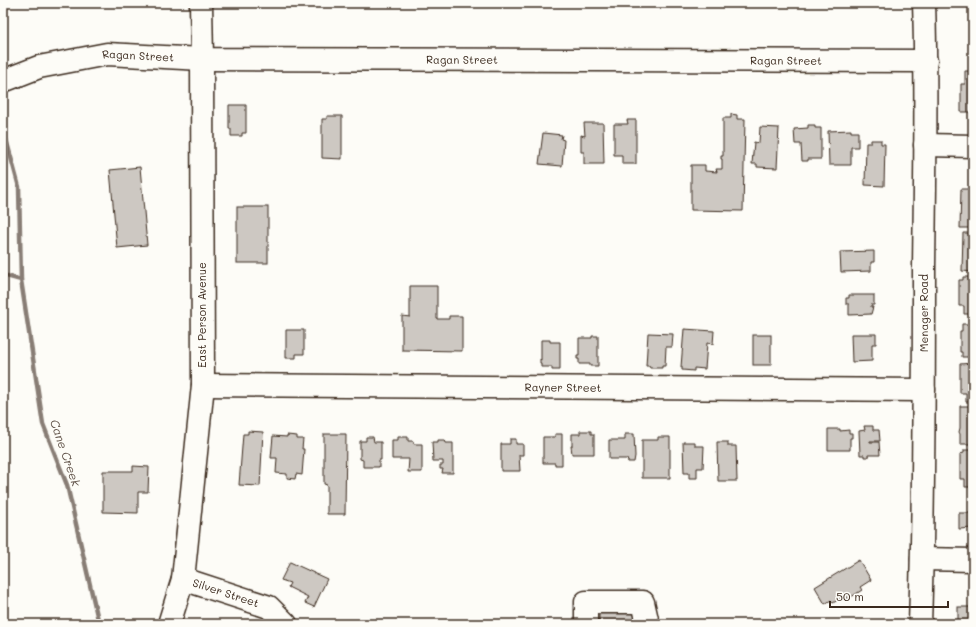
<svg xmlns="http://www.w3.org/2000/svg" width="976" height="627" viewBox="0 0 976 627" font-family="Mali,sans-serif">
<rect width="100%" height="100%" fill="#fdfcf7"/>
<filter id="ink" filterUnits="userSpaceOnUse"><feTurbulence type="fractalNoise" baseFrequency=".025" numOctaves="2"/><feDisplacementMap in="SourceGraphic" scale="8" xChannelSelector="R" yChannelSelector="G"/><feConvolveMatrix kernelMatrix="1 2 1 2 8 2 1 2 1" color-interpolation-filters="sRGB"/></filter>
<g filter="url(#ink)">
<g fill="none" stroke-linecap="round" stroke-linejoin="round">
<!-- stream -->
<g stroke="#887d74" stroke-width="4.5">
<polyline points="3,136 6,139 19,187 21,280"/>
<polyline points="3,275 21,280 43,424 67,485 99,624"/>
</g>
</g>
<!-- building -->
<g fill="#cdc8c2" stroke="#3b2a1e">
<polygon points="965,71 973,71 973,112 961,112 961,84 965,84"/>
<polygon points="229,105 246,105 246,133 242,133 242,136 231,136 231,129 229,129"/>
<polygon points="731,114 737,115 737,119 745,119 743,211 691,210 691,165 705,165 705,171 717,172 716,169 722,169 722,159 721,159 721,156 723,156 723,118 731,118"/>
<polygon points="327,116 342,116 342,159 322,158 322,119 327,119"/>
<polygon points="627,120 636,120 636,164 622,164 622,155 614,155 614,124 628,124"/>
<polygon points="584,123 603,123 604,164 584,164 584,152 581,152 581,135 585,136"/>
<polygon points="808,125 815,125 815,128 821,128 821,159 808,159 808,161 802,161 801,144 795,144 794,129 808,128"/>
<polygon points="760,127 779,128 777,168 757,167 757,164 752,164 754,142 759,143"/>
<polygon points="851,130 851,132 858,132 858,147 851,147 851,165 829,165 828,131"/>
<polygon points="543,133 562,135 561,139 564,140 562,166 539,164"/>
<polygon points="871,140 881,140 881,144 885,144 884,186 865,185 866,143 871,143"/>
<polygon points="140,167 147,245 117,248 110,170"/>
<polygon points="969,186 973,186 973,228 960,228 961,189 969,189"/>
<rect x="237" y="207" width="31" height="56"/>
<polygon points="963,233 973,233 973,272 962,271"/>
<polygon points="874,251 874,262 871,262 871,271 841,272 840,252"/>
<polygon points="963,277 973,277 973,314 964,314 964,306 959,306 959,280 963,280"/>
<polygon points="410,286 437,286 437,319 449,319 449,316 462,316 462,351 402,350 402,316 410,317"/>
<polygon points="849,295 874,295 874,305 871,305 871,307 873,307 871,314 849,315 849,304 846,304 846,298 849,298"/>
<polygon points="962,324 973,324 973,357 962,357 962,352 960,352 960,331 962,331"/>
<polygon points="684,329 714,331 713,344 707,343 705,369 694,368 694,371 682,370 682,367 681,367"/>
<polygon points="286,330 304,330 304,354 296,354 296,358 286,358"/>
<polygon points="648,333 673,334 672,347 666,347 665,366 662,366 662,368 650,368 649,366 646,366"/>
<polygon points="851,334 876,334 876,344 872,344 872,361 852,362"/>
<rect x="753" y="335" width="18" height="30"/>
<polygon points="592,336 598,336 598,366 590,366 590,364 579,364 579,359 577,359 577,356 579,356 579,338 592,338"/>
<polygon points="541,340 550,340 550,342 560,342 560,370 552,370 552,367 541,367 541,363 540,363 540,359 541,360"/>
<polygon points="973,363 973,402 966,402 966,393 960,393 960,364"/>
<polygon points="960,406 973,406 973,444 960,444 960,434 959,432 960,428"/>
<polygon points="864,426 873,426 873,430 879,430 880,441 870,441 870,442 879,442 880,455 868,455 868,457 864,457 864,455 860,455 859,431 865,430"/>
<polygon points="828,429 840,429 840,431 849,430 849,433 852,433 852,438 850,438 850,450 828,450"/>
<polygon points="248,431 263,432 260,486 239,485 243,434 248,434"/>
<polygon points="580,431 591,431 591,434 594,434 594,454 572,454 571,446 572,446 572,434 580,434"/>
<polygon points="324,434 346,434 345,514 327,514 327,485 324,484"/>
<polygon points="555,434 562,434 562,465 555,465 555,463 543,463 543,437 555,437"/>
<polygon points="625,434 634,434 635,456 634,462 628,462 627,459 609,459 609,440 625,440"/>
<polygon points="287,435 297,436 297,439 303,439 302,449 304,449 302,475 296,474 295,479 287,478 287,474 276,473 277,458 271,458 273,436 287,437"/>
<polygon points="366,437 373,437 374,442 381,442 381,460 379,460 379,467 363,467 363,460 360,459 360,441 366,441"/>
<polygon points="398,437 408,437 408,441 413,441 414,444 422,444 422,472 408,472 409,459 392,459 392,440 398,440"/>
<polygon points="658,437 670,437 670,478 642,478 642,440 658,440"/>
<polygon points="510,439 516,439 516,444 523,444 523,455 519,455 520,471 501,471 501,444 510,444"/>
<polygon points="438,440 445,440 446,443 453,443 453,473 442,473 443,469 440,469 440,465 443,465 443,461 433,461 432,442 438,442"/>
<polygon points="683,442 695,442 695,446 704,446 703,468 697,468 697,478 689,478 689,473 684,473"/>
<polygon points="717,442 728,442 728,446 736,446 737,481 718,481"/>
<polygon points="964,450 973,450 973,487 965,487 965,479 960,479 960,454 964,453"/>
<polygon points="133,466 149,467 148,492 138,492 138,513 103,512 103,471 133,471"/>
<polygon points="971,498 973,498 973,528 959,529 959,513 972,513"/>
<polygon points="859,560 871,580 860,587 862,590 848,599 846,595 833,603 831,600 825,604 815,587"/>
<polygon points="290,562 327,579 314,607 305,603 308,597 288,587 290,583 281,580"/>
<rect x="958" y="607" width="15" height="17"/>
<polygon points="599,611 641,611 644,624 599,624"/>
</g>
<g fill="none" stroke-linecap="round" stroke-linejoin="round">
<defs>
<g id="minor">
<path id="s1" d="M3,81l36,-14 68,-13 95,5 724,2"/>
<polyline points="925,145 973,146"/>
<path id="s2" d="M203,385l721,5"/>
<polyline points="922,559 973,560"/>
<path id="s3" d="M183,579l86,28 17,17"/>
<polyline points="586,624 586,602 643,602 648,624"/>
<path id="s4" d="M920,624c4,-119 4,-237 4,-356 1,-88 3,-177 0,-265"/>
</g>
<polyline id="major" points="169,624 183,579 203,385 202,59 201,3"/>
</defs>
<!-- minor casing -->
<use href="#minor" stroke="#3b2a1e" stroke-width="25"/>
<!-- major casing -->
<use href="#major" stroke="#3b2a1e" stroke-width="25"/>
<!-- minor -->
<use href="#minor" stroke="#fdfcf7" stroke-width="22"/>
<!-- major -->
<use href="#major" stroke="#fdfcf7" stroke-width="22"/>
</g>
</g>
<g text-anchor="middle" stroke-width="3.5" stroke-linejoin="round" paint-order="stroke">
<!-- street labels -->
<g font-size="11" fill="#3b2a1e" stroke="#fdfcf7">
<text dy="4" stroke="none"><textPath href="#s1" startOffset="139">Ragan Street</textPath></text>
<text dy="4" stroke="none"><textPath href="#s1" startOffset="463">Ragan Street</textPath></text>
<text dy="4" stroke="none"><textPath href="#s1" startOffset="787">Ragan Street</textPath></text>
<text dy="4" stroke="none"><textPath href="#s4" startOffset="311">Menager Road</textPath></text>
<text transform="translate(202 315) rotate(-90)" y="4">East Person Avenue</text>
<text dy="4" stroke="none"><textPath href="#s2" startOffset="360">Rayner Street</textPath></text>
<text dy="4" stroke="none"><textPath href="#s3" startOffset="45">Silver Street</textPath></text>
</g>
<!-- water labels -->
<g font-size="12" font-style="italic" fill="#615349" stroke="#fdfcf7">
<text transform="translate(65 453) rotate(71)" y="4">Cane Creek</text>
</g>
</g>
<!-- margin -->
<rect width="976" height="627" fill="none" stroke="#fdfcf7" stroke-width="16"/>
<rect x="8" y="8" width="960" height="611" fill="none" stroke="#3b2a1e" stroke-width="1.5" filter="url(#ink)"/>
<!-- scale -->
<path d="M830 601v6h118v-6" fill="none" stroke="#3b2a1e" stroke-width="2"/>
<text x="836" y="601" font-size="12" fill="#3b2a1e" stroke="#fdfcf7" stroke-width="3" paint-order="stroke">50 m</text>
</svg>
